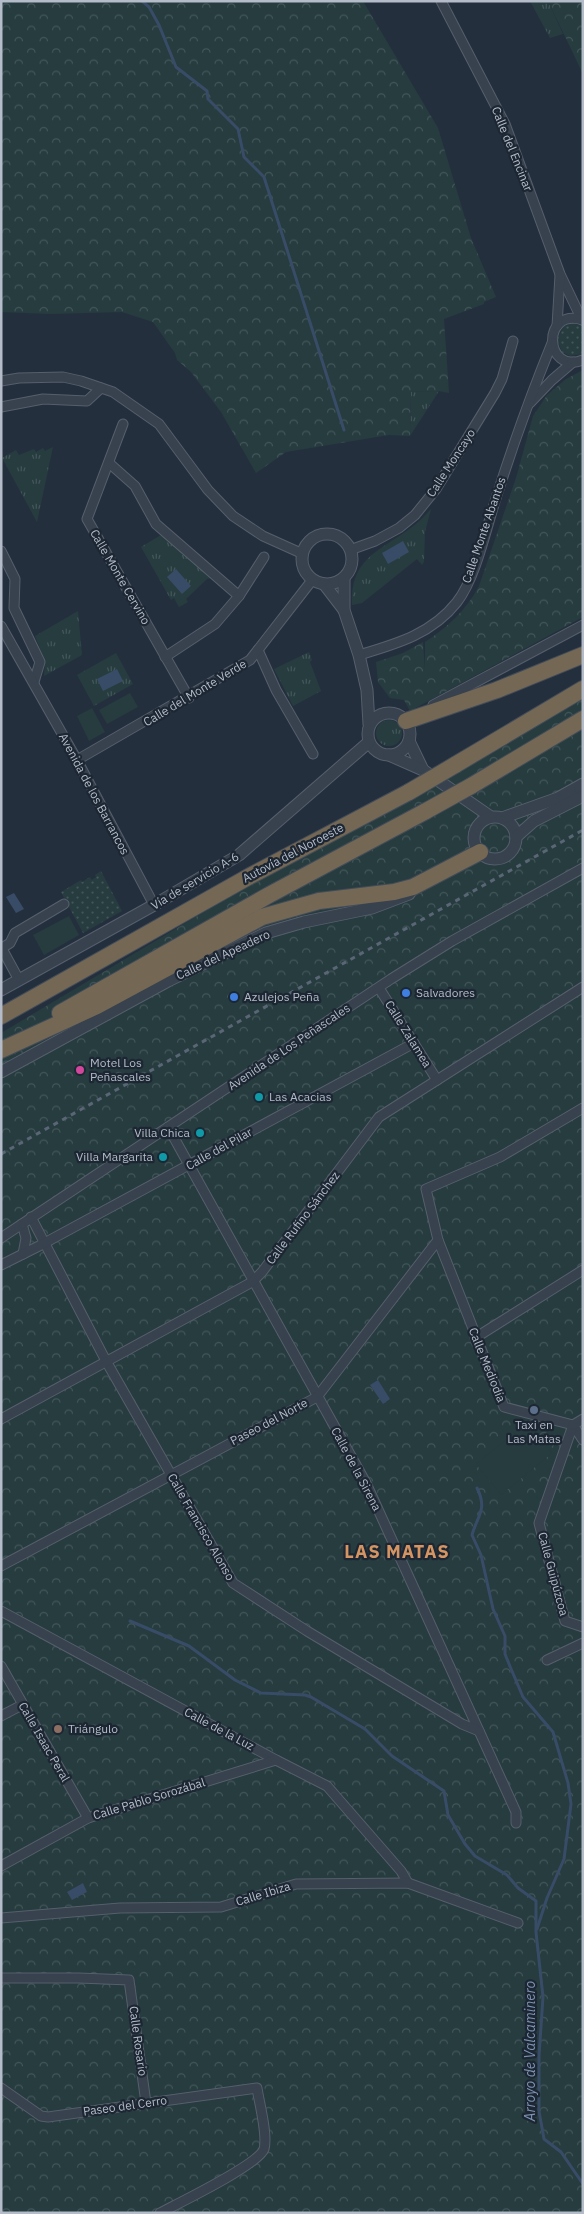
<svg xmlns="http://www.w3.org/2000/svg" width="584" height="2214" viewBox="0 0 584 2214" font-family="'IBM Plex Sans',sans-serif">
<defs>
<pattern id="grass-tufts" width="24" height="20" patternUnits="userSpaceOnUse" patternTransform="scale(1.25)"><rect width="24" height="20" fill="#263c3f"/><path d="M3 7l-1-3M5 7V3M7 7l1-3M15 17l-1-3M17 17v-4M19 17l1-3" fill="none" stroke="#435659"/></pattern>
<pattern id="forest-crowns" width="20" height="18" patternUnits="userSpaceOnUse" patternTransform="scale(1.25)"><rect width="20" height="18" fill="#263c3f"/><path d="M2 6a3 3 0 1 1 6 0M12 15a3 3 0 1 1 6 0" fill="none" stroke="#435659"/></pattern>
<pattern id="garden-dots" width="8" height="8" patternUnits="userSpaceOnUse" patternTransform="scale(1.25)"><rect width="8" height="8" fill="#263c3f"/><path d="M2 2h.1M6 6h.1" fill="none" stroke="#435659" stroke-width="1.8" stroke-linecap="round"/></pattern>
</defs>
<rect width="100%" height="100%" fill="#242f3e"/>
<!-- grass -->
<g fill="url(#grass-tufts)">
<polygon points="530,1 548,1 563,34 550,38"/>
<polygon points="439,391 410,436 411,392"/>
<polygon points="53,447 37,522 2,458 16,450 19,455 34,449 36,452 43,448 45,451"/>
<path d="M431,509l-6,23 -1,30 -2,3 -5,-6 -55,44 -10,2c-2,-45 25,-53 56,-75 9,-6 16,-13 23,-21z"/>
<polygon points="161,535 212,578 207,579 186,599 188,602 179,607 174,598 171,600 141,547"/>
<polygon points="78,611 82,655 44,676 45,661 35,636"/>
<polygon points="309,652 312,660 310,662 321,691 293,706 274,669"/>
<polygon points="116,653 133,684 94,706 77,675"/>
<circle cx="389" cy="733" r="13"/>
</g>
<!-- forest -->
<g fill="url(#forest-crowns)">
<polygon points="1,1 363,1 438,128 471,238 496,297 484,302 484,304 444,319 449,393 439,391 411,392 410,436 389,435 286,452 256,473 221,412 191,372 177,360 175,353 153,322 122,312 50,314 1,312"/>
<polygon points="548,1 583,1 583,74"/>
<path d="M583,370v247l-173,94 -6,-11 -14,-2 -12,-16 -2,-20 27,-9 20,-11 2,29v-29c22,-14 42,-33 54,-56l37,-108 17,-62 14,-21 19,-16z"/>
<polygon points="583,686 583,2213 1,2213 1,1033"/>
</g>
<!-- garden -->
<g fill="url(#garden-dots)">
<polygon points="572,323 583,326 583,354 570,356 562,352 557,340 563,327"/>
<polygon points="101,871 122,911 83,933 61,892 81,880 82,882 90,877 92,880 96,877 95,875"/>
</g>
<!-- pitch -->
<g fill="#263c3f">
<polygon points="130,693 138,707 107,724 99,710"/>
<polygon points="92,708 105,732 89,741 77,716"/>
<polygon points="69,916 79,935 44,955 33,935"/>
<polygon points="528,1422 552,1453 501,1495 476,1464"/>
</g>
<!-- water -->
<g fill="#394c67">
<polygon points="403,541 409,552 388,564 382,553"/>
<polygon points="176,569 191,586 182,594 167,577"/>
<polygon points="117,669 123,681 103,691 97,679"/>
<polygon points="14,893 24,909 16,913 6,897"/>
<polygon points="378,1380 390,1399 383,1404 370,1385"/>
<polygon points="83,1883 87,1892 72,1900 67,1892"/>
</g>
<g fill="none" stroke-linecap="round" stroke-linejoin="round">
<!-- stream -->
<g stroke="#394c67" stroke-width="3">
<polyline points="142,1 149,7 159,25 176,67 207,91 208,99 238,129 244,157 264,177 344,430"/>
<path d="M477,1488c11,22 0,28 -5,47l9,20 12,54 12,27v18l4,10 14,33 30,35 15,51 3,21 -7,55 -17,39 -10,31"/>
<polyline points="130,1621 189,1646 235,1680 261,1693 305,1695 311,1697 365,1729 392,1756 444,1791 448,1815 465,1844 475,1856 507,1875 518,1888 536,1901 536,1932 543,1997 539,2056 539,2111 544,2139 561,2152 583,2184"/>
</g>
<defs>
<g id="minor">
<polyline points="441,1 505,124 560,274 582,320"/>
<path d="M583,320c-42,-13 -39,55 0,40"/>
<polyline points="557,326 560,275"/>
<polyline points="1,381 19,378 63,377 81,381 113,392 159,424 208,490 233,516 263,536 303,554"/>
<polyline points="530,403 552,380 573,362"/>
<polyline points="1,407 43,399 87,401 101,388"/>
<polyline points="123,424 87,519 189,698"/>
<polyline points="109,463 135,486 156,524 239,596"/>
<polyline points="350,550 375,541 399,528 415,515 436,489 495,393 502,379 513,341"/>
<polyline points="1,551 15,579 14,608 40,662 34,682"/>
<polyline points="1,626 77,760 154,905"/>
<polyline points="258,650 276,690 313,754"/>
<path d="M359,655c37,-11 73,-21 98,-53 20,-26 30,-78 41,-110 16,-50 34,-100 54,-149"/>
<polyline points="165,657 215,624 239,596 264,557"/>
<polyline points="433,705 583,625"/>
<polyline points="77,760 250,660 313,579"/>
<polyline points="1,947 19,980"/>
<polyline points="2,948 10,943 15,933 64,904"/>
<polyline points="379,988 437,1080"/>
<polyline points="583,1108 500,1157 426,1189 438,1240 504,1407 573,1425 583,1440"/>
<polyline points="168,1127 366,1483 516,1812 516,1823"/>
<polyline points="31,1217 106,1361 233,1583 307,1631 462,1724 479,1731"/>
<polyline points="22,1224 26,1238 23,1254"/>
<polyline points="1,1238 391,979 452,941 583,868"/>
<polyline points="1,1265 39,1246 414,1043"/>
<polyline points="475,1338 583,1270"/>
<polyline points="1,1419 252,1282 262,1272 379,1117 583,987"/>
<polyline points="573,1425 539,1523 565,1621 583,1627"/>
<polyline points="573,1425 583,1419"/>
<polyline points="1,1566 317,1397 438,1240"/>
<polyline points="1,1611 276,1760 327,1786 401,1871 408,1883"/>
<polyline points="547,1660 583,1643"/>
<polyline points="1,1666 88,1818"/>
<polyline points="1,1716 22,1705"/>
<polyline points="1,1866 88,1818 276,1760"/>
<polyline points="1,1918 120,1908 221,1907 296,1884 408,1883 518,1923"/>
<polyline points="1,1978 79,1978 129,1980 146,2103"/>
<path d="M1,2088l40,28 7,1 209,-29c2,14 11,47 7,61 -6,16 -85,54 -104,64"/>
</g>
<g id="tertiary">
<circle cx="327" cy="559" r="25"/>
<polyline points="344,578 344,610 359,655 367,690 369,724"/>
<polyline points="324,584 344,610"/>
<circle cx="389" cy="734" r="21"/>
<polyline points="409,741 423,770"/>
<polyline points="389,755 423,770 491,817"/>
<circle cx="495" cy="838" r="21"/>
<polyline points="502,818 558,798 583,784"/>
<polyline points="516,837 534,821 583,796"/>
<polyline points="1,990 154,905 239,855 369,742"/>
<polyline points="1,1072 168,981 266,933 304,922 372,908 409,894"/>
</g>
<g id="motorway">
<polyline points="406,721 497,690 583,655"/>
<polyline points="455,765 583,689"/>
<polyline points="471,786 583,719"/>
<polyline points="60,1013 269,895 426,811"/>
<polyline points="1,1016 250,876 409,792"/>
<polyline points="1,1050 97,1006 262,917 319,901 394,892 413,887 480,852"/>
</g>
</defs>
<!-- minor casing -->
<use href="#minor" stroke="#565f6c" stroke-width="11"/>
<!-- tertiary casing -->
<use href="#tertiary" stroke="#565f6c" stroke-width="13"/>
<!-- motorway casing -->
<use href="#motorway" stroke="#434c59" stroke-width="18"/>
<!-- minor -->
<use href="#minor" stroke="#38414e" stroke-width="9"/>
<!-- tertiary -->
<use href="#tertiary" stroke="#38414e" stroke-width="11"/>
<!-- motorway -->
<use href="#motorway" stroke="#746855" stroke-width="16"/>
<!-- rail -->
<polyline stroke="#5a6575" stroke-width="3" stroke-dasharray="5 5" stroke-linecap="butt" points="1,1154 583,830"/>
<defs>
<g id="motorway-bridge">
<polyline points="409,792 455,765"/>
<polyline points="426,811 471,786"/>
</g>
</defs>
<!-- motorway-bridge casing -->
<use href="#motorway-bridge" stroke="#434c59" stroke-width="18" stroke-linecap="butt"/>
<!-- motorway-bridge -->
<use href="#motorway-bridge" stroke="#746855" stroke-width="16"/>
</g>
<!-- markers -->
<g fill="#3f7fe0" stroke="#1d2633" stroke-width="2">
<circle cx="406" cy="993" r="5"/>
<circle cx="234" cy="997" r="5"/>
</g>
<circle fill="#d1479c" stroke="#1d2633" stroke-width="2" cx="80" cy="1070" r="5"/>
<g fill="#0f9aa8" stroke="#1d2633" stroke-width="2">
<circle cx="259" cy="1097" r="5"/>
<circle cx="200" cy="1133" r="5"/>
<circle cx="163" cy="1157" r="5"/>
</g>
<circle fill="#5c6f8a" stroke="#1d2633" stroke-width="2" cx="534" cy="1410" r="5"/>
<circle fill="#8d6e63" stroke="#1d2633" stroke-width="2" cx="58" cy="1729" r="5"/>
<g text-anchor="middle" stroke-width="4.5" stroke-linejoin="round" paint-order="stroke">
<!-- street labels -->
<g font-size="12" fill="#b4bcc9" stroke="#1d2633">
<text transform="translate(512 149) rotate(68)" y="4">Calle del Encinar</text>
<text transform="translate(451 463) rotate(-57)" y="4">Calle Moncayo</text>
<text transform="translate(484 530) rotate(-71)" y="4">Calle Monte Abantos</text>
<text transform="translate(120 577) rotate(60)" y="4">Calle Monte Cervino</text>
<text transform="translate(195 693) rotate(-31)" y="4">Calle del Monte Verde</text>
<text transform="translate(94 794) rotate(62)" y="4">Avenida de los Barrancos</text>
<text transform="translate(293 853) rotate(-28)" y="4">Autovía del Noroeste</text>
<text transform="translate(195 881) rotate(-31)" y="4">Vía de servicio A-6</text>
<text transform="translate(223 955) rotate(-25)" y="4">Calle del Apeadero</text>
<text transform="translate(408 1034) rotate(58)" y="4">Calle Zalamea</text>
<text transform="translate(289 1047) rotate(-34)" y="4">Avenida de Los Peñascales</text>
<text transform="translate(219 1149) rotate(-29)" y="4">Calle del Pilar</text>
<text transform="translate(303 1218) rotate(-53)" y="4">Calle Rufino Sánchez</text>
<text transform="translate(487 1365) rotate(68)" y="4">Calle Mediodía</text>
<text transform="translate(269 1422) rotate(-28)" y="4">Paseo del Norte</text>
<text transform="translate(356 1469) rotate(62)" y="4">Calle de la Sirena</text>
<text transform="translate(201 1527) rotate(60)" y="4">Calle Francisco Alonso</text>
<text transform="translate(553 1574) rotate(75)" y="4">Calle Guipúzcoa</text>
<text transform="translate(219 1729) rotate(28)" y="4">Calle de la Luz</text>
<text transform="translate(44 1742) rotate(60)" y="4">Calle Isaac Peral</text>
<text transform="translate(149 1799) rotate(-17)" y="4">Calle Pablo Sorozábal</text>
<text transform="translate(263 1894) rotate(-17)" y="4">Calle Ibiza</text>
<text transform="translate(138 2041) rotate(82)" y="4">Calle Rosario</text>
<text transform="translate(125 2106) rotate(-8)" y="4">Paseo del Cerro</text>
</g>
<!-- poi labels -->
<g font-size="12" fill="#b4bcc9" stroke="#1d2633" text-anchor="start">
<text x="416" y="997">Salvadores</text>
<text x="244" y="1001">Azulejos Peña</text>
<text x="90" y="1067">Motel Los<tspan x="90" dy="14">Peñascales</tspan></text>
<text x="269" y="1101">Las Acacias</text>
<text x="190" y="1137" text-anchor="end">Villa Chica</text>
<text x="153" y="1161" text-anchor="end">Villa Margarita</text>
<text x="534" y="1429" text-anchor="middle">Taxi en<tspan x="534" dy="14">Las Matas</tspan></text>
<text x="68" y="1733">Triángulo</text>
</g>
<!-- water labels -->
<g font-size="14" font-style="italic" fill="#7c92b1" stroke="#1d2633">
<text transform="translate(530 2051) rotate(-90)" y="5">Arroyo de Valcaminero</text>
</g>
<!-- district labels -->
<g font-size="18" font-weight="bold" letter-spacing="1" fill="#d59563" stroke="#1d2633">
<text x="397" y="1558">LAS MATAS</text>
</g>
</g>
<!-- border -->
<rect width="584" height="2214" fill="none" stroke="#b4bcc9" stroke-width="5"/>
</svg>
